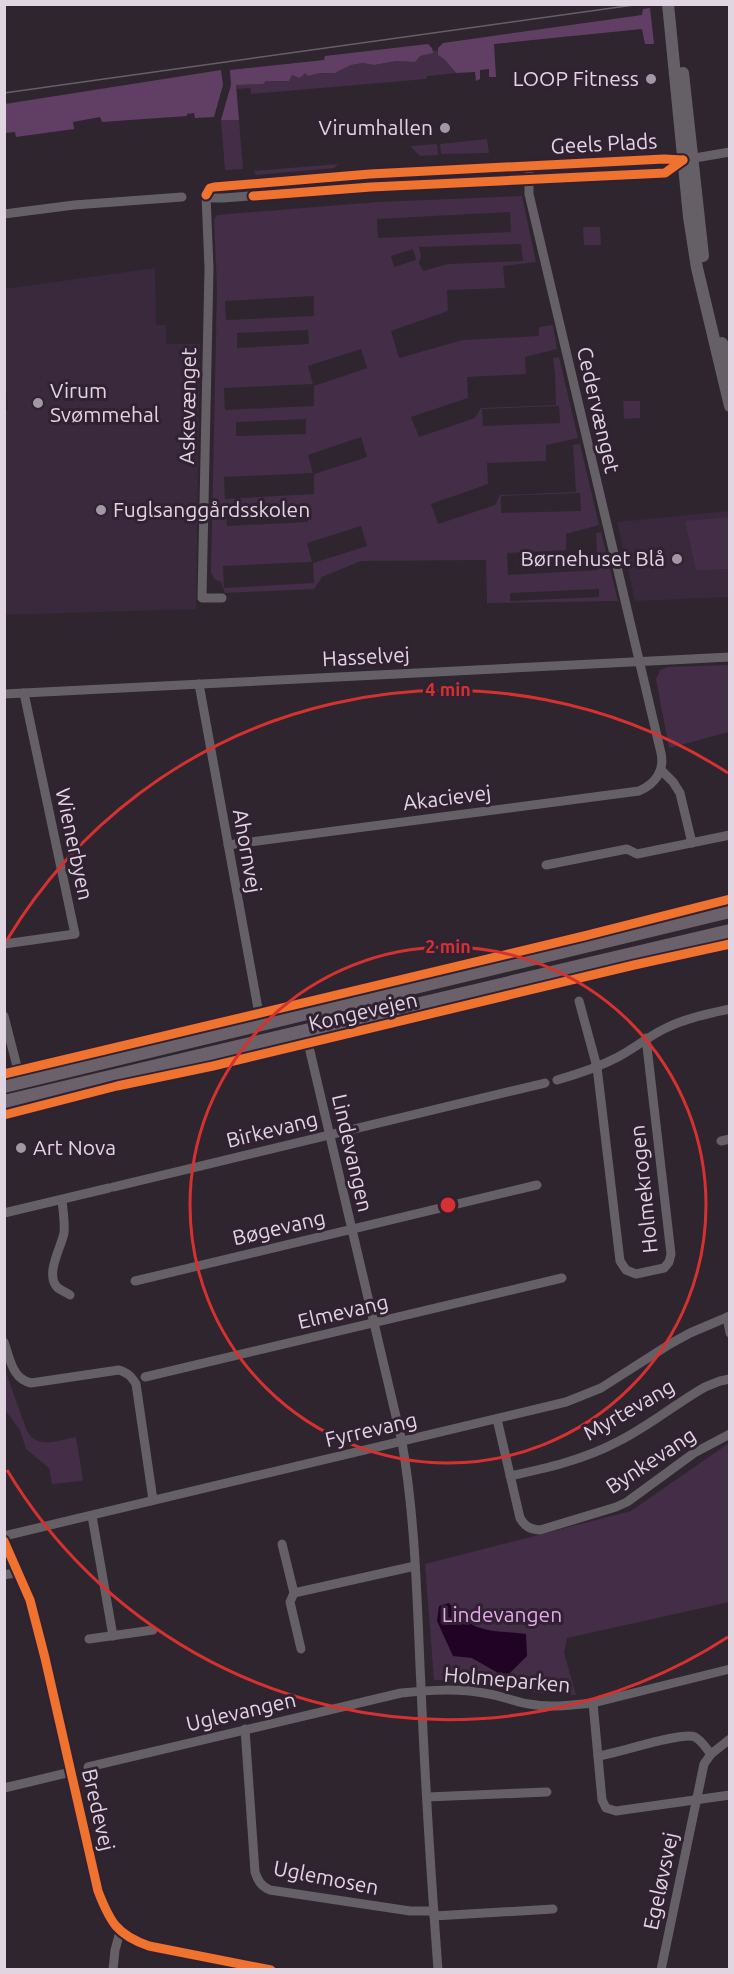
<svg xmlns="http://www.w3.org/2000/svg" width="734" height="1974" viewBox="0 0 734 1974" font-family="Ubuntu,sans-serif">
<rect width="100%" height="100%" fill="#2e252f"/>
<!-- built -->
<g fill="#3a283d">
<polygon points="155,268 156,325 166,325 166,344 200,344 196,609 5,615 4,410 8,410 4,366 4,289"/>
<polygon points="729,511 729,597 635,601 617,522"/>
</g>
<!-- green -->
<g fill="#442d47" fill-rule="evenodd">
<polygon points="432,50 438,51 438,55 445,60 456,73 427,76 426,79 251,94 250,88 237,89 236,85 263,84 266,81 289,81 292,75 300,78 305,73 308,76 319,73 335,73 351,65 363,63 374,65 396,61 415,62 420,56 432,53"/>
<polygon points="221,120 239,120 243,169 225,170"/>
<polygon points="487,139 489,153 441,154 440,144"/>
<polygon points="437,144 438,155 420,156 410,146"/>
<polygon points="338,164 334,168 256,175 254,171"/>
<path d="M522,196l14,66 -33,4 2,22 -58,2 1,21 -57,20 8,27 64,-18 76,-4v-9l14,-2 4,24 -32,8 1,17 -59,3 1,21 -57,19 8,20 56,-19 6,-10 75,-3 -1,-32 -2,-15 6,-1 19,81 -32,7v16l-59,2 1,21 -57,20 7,20 57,-19 5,-10 76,-3 -3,-47 7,-1 19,81 -33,9v16l-59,3 1,22 90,-5 -2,-37 5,-1 17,69 -131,2 -1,-43 -125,1 -39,16 -8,12 -89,4 -4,-11 -7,-3 -3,-7 6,-284 -3,-69 3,-4 161,-13zM510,212l1,20 -133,6 -1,-19zM521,244l2,17 -75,3 -25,7 -4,-8 2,-7 -2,-9zM413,249l3,11 -22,7 -3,-11zM314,296v20l-88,4 -1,-19zM308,330l1,14 -72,4v-15zM361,349l6,19 -53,18v20l-89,4 -1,-22 89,-4 -5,-18zM559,406l1,17 -77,3 -1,-17zM306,419v15l-70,2v-14zM361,437l6,20 -53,17v20l-89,5 -1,-22 89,-4 -5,-18zM580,493l1,18 -80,2v-17zM308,508v14l-81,4 -1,-14zM361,526l6,20 -54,17 1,20 -90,5 -1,-22 89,-4 -5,-19zM599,589v8l-89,4v-8z"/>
<polygon points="583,227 600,227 601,245 584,245"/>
<polygon points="623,401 640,401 640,418 624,419"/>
<polygon points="729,517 729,569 696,570 685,521"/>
<polygon points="729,665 729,732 669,748 656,679 660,670 668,667"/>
<path d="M4,1367l23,64c11,19 31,9 49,6l7,42 -2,2 -29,3 -3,-16 -23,-19 -6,-19 -15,-20z"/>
<polygon points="729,1443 729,1602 567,1638 564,1653 576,1695 538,1693 483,1681 434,1680 425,1564 631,1511"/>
</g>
<!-- forest -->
<g fill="#613f65">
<polygon points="650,8 654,44 645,44 642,29 494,44 496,77 489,77 489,69 480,70 480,79 476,81 475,72 456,73 445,60 438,55 438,48 443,43 642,15 643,9"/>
<polygon points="428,44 432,48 433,53 420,56 415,62 396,61 374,65 363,63 351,65 335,73 320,73 308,76 305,73 300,78 292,75 289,81 266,81 263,84 236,85 239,120 221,120 231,85 230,70 324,60 325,56"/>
<polygon points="221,70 223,85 214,117 195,118 194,113 187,114 187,116 102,122 100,117 73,122 74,129 16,137 15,132 5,133 5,104"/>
</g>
<!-- water -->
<path fill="#210326" d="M449,1603c22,31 42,27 77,31l1,22 -18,18 -11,-1 -26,-15 -19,-2 -16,-35 2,-15z"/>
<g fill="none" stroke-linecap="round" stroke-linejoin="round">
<!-- minor -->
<g stroke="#655f66" stroke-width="9">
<path d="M206,195l4,-7 4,-1c149,-17 300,-20 450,-28l19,1 47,-8"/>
<polyline points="206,195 212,198 223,198 371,187 665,173 683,160"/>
<polyline points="206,195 209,268 202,598 222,598"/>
<polyline points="4,214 74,205 182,197"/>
<polyline points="199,684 261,1025"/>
<polyline points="4,694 730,657"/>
<polyline points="661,770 673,782 680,793 692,843"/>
<path d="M228,845l411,-54c16,-7 26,-20 22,-38l-132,-559v-28"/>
<polyline points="546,865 627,849 637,854 730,835"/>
<polyline points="4,944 75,934 24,693"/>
<polyline points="579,1001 597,1067 620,1261 626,1270 636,1274 664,1268 669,1262 671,1254 646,1038"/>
<polyline points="4,1016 21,1082"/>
<path d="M305,1030l97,412c14,81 15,163 19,245 4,94 10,189 17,283"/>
<path d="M557,1080c21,-6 42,-13 61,-23 17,-9 31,-21 48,-29 20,-10 42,-14 64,-19"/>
<polyline points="721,1141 730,1139"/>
<polyline points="113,1187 545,1083"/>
<path d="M62,1200c1,11 3,22 2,33 -3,15 -19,41 -7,54 3,3 9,5 13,8"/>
<polyline points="4,1213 109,1188"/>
<polyline points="135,1281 537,1185"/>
<polyline points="727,1317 730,1333"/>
<path d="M4,1342c6,16 8,37 27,41l88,-13c9,3 12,6 17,14l17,116"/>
<polyline points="145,1377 562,1278"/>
<path d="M497,1419l23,99c5,9 10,11 20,12l76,-23 11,-5 67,-49 36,-19"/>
<path d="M510,1476c37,-8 73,-16 107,-34 31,-15 58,-38 88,-55l15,-6 10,-2"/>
<polyline points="92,1516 113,1636"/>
<polyline points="4,1536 566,1402 601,1388 670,1344 690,1333 730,1316"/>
<path d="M4,1541l26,59 15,58 53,233c12,31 19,44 51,55l122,24"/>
<polyline points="282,1544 294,1593 290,1602 301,1649"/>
<polyline points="4,1575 19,1572"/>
<polyline points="294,1593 415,1566"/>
<polyline points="89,1639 153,1630"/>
<polyline points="593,1703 602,1800 606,1808 616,1811 730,1795"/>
<path d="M245,1729l10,143c3,9 6,14 15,18l140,21h24"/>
<path d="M598,1756c19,-2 83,-25 97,-19 6,3 11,11 16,17"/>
<path d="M88,1767l313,-74c29,-3 59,-5 88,1 13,2 26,8 40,10 21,4 43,1 64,-1l137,-34"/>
<polyline points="4,1788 71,1772"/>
<polyline points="427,1797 547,1792"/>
<polyline points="434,1916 553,1909"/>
<polyline points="113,1970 115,1950 120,1932"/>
<polyline points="661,1970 704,1764 711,1754 730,1739"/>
</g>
<!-- tertiary -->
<g stroke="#655f66" stroke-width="12">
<polyline points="668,4 689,217 697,268 730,406"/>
<polyline points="683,73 703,256"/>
<polyline points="722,343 730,367"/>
</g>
<!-- secondary -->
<g stroke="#6a616a" stroke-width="14">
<polyline points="4,1086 730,911"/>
<polyline points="4,1102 730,931"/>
</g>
<!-- tram -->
<polyline stroke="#666066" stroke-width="1.5" points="4,93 641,4"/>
<defs>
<g id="cycleway">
<polyline points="206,195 210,188 214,187 370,174 664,159 683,160"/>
<polyline points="253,196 371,187 665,173 683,160"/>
<polyline points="4,1074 584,936 730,899"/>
<polyline points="4,1115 117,1086 213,1066 634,965 730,944"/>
<path d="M4,1541l26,59 15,58 53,233c12,31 19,44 51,55l122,24"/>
</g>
</defs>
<!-- cycleway casing -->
<use href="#cycleway" stroke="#312133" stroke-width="13"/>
<!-- cycleway -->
<use href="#cycleway" stroke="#ef722f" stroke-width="9"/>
</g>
<!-- distance rings -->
<g fill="none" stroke="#d63131" stroke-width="3">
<circle cx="448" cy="1205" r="258"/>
<path d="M728 1637A515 515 0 0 1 7 1470M7 940A515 515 0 0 1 728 773"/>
</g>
<!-- markers -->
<g fill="#a297a3" stroke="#312133" stroke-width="2">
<circle cx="651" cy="79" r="6"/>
<circle cx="445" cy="128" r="6"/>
<circle cx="38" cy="403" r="6"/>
<circle cx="101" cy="510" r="6"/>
<circle cx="677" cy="559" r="6"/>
<circle cx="21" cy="1148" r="6"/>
</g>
<g text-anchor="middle" stroke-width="6" stroke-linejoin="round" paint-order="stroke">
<!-- poi labels -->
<g font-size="21" fill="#e0d5e1" stroke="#312133" text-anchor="end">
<text x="639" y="86">LOOP Fitness</text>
<text x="433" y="135">Virumhallen</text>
<text x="50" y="398" text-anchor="start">Virum<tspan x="50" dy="24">Svømmehal</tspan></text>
<text x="113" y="517" text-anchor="start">Fuglsanggårdsskolen</text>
<text x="665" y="566">Børnehuset Blå</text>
<text x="33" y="1155" text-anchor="start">Art Nova</text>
</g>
<!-- street labels -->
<g font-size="21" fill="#e0d5e1" stroke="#312133">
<text transform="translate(604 144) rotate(-3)" y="7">Geels Plads</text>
<text transform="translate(188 406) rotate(-89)" y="7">Askevænget</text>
<text transform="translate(598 410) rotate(77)" y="7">Cedervænget</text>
<text transform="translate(366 657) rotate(-3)" y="7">Hasselvej</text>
<text transform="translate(447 798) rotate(-7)" y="7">Akacievej</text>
<text transform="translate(74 844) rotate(78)" y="7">Wienerbyen</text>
<text transform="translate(247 851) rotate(80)" y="7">Ahornvej</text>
<text transform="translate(363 1012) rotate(-13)" y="7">Kongevejen</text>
<text transform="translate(272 1130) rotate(-14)" y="7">Birkevang</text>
<text transform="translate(352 1153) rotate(77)" y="7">Lindevangen</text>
<text transform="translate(644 1189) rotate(-96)" y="7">Holmekrogen</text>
<text transform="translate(279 1228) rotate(-13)" y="7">Bøgevang</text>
<text transform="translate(343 1312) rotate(-13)" y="7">Elmevang</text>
<text transform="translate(629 1410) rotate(-30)" y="7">Myrtevang</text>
<text transform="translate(371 1430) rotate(-13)" y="7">Fyrrevang</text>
<text transform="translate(651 1461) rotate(-33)" y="7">Bynkevang</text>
<text transform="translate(507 1680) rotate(5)" y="7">Holmeparken</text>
<text transform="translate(241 1712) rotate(-13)" y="7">Uglevangen</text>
<text transform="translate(98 1810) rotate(77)" y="7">Bredevej</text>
<text transform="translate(326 1878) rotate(11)" y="7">Uglemosen</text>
<text transform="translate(661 1881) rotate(-78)" y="7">Egeløvsvej</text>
</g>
<!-- park labels -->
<g font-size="21" fill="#e5a9ec" stroke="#312133">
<text x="502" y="1622">Lindevangen</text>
</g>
</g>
<circle cx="448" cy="1205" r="9" fill="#d63131" stroke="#312133" stroke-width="3"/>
<g font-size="18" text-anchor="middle" font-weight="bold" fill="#d63131" stroke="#312133" stroke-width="6" stroke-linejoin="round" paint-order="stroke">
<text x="448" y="696">4 min</text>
<text x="448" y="953">2 min</text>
</g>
<!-- border -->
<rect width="734" height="1974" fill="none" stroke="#e0d5e1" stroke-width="12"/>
</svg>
